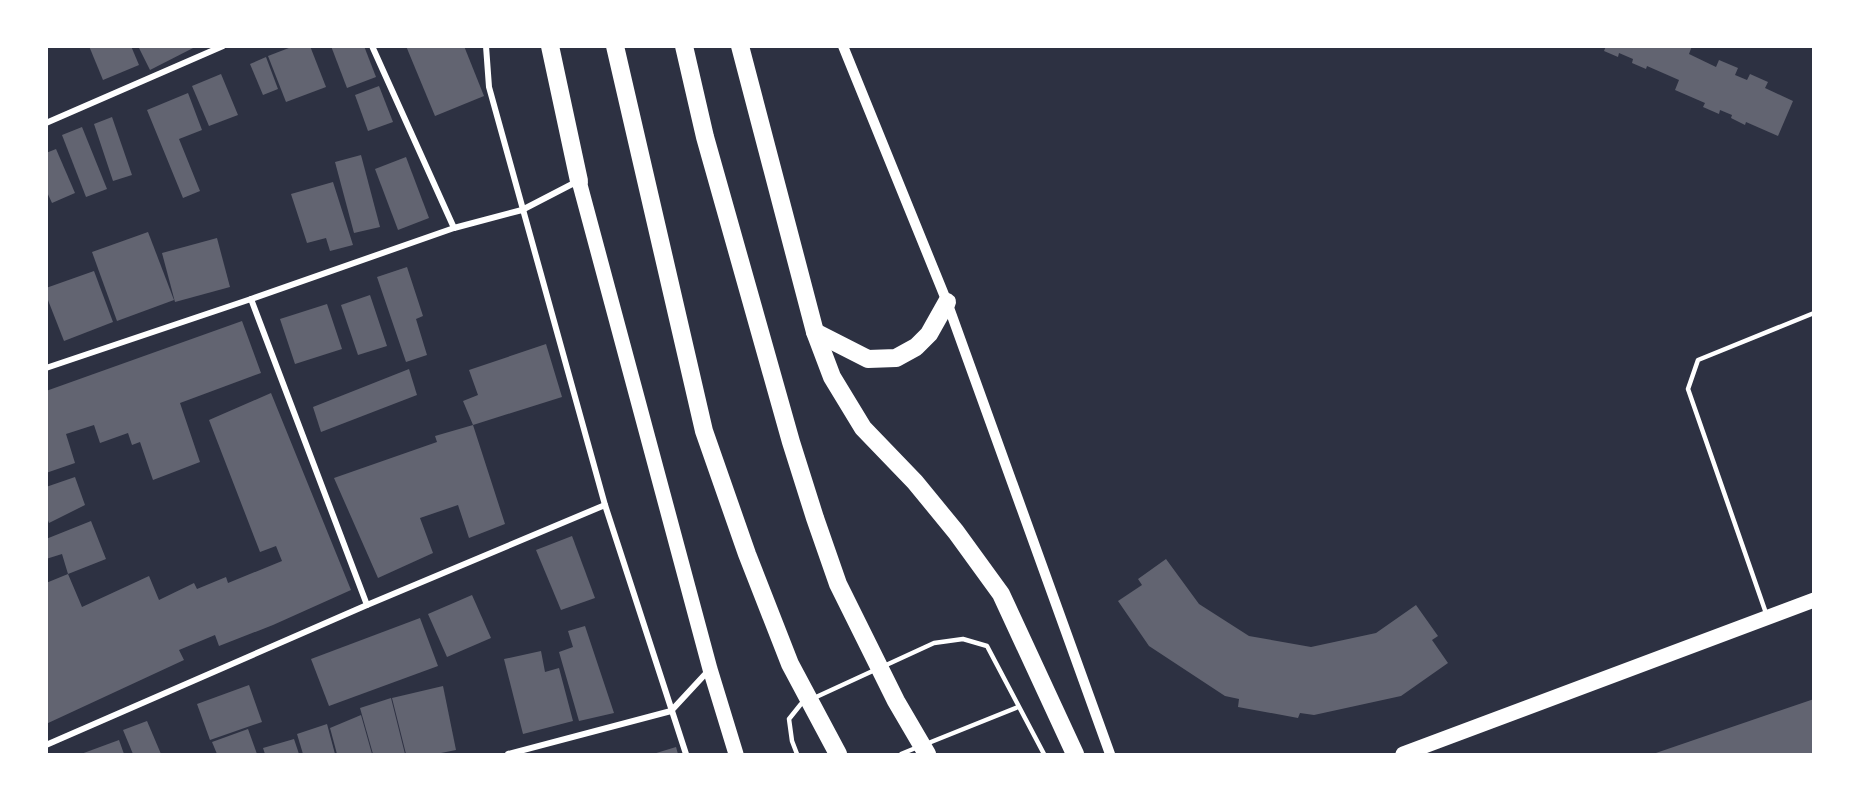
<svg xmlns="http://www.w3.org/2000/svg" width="1860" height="801" viewBox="0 0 1860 801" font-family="Cabin,sans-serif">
<rect width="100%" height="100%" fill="#2d3142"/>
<!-- building -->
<g fill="#626471">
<polygon points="89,46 131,46 139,65 103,80"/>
<polygon points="138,46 197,46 150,70"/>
<polygon points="294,46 310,46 326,87 286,102 268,56"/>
<polygon points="331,46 364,46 376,77 347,88"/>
<polygon points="406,46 464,46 484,96 435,116"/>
<polygon points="1606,46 1692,46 1689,54 1716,67 1719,60 1738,68 1735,75 1747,80 1750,74 1768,82 1765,88 1793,101 1778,136 1746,122 1745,125 1731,118 1732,115 1720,110 1719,114 1703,107 1705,103 1675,90 1679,80 1647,66 1646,69 1632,63 1633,59 1619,53 1618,57 1604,51"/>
<polygon points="266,57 278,89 263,95 250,64"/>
<polygon points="221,74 238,115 209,126 192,86"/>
<polygon points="379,86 393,122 368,131 355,95"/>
<polygon points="188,93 202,130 179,139 200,191 183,198 147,110"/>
<polygon points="112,117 132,175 113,181 94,124"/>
<polygon points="82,127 107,189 86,197 62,135"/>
<polygon points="56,149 75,193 52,203 46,190 46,153"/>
<polygon points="361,155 380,227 354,233 335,162"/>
<polygon points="406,157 429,218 398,230 375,169"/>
<polygon points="333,182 353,245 330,251 326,238 307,243 291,194"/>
<polygon points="148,232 174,300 117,321 92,252"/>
<polygon points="217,238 230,287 175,302 162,253"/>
<polygon points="407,267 423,316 416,319 427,355 406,362 377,277"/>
<polygon points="94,271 113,322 64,341 46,295 46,288"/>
<polygon points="370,295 387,346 358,355 341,305"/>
<polygon points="327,304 342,349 295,364 280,319"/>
<polygon points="242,321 261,373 180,403 200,462 153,480 140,442 132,445 128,433 100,443 94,425 66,434 75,463 46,473 46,391"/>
<polygon points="546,344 562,397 473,425 463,401 478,395 469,370"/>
<polygon points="409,369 417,395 321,432 313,407"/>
<polygon points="271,393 351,590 273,625 219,646 215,635 179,650 184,660 46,724 46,583 68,574 82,607 149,576 159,600 194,583 197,589 226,577 228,583 282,561 276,546 260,552 209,420"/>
<polygon points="473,425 505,524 469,538 458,505 420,518 433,553 378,578 334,478 437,442 435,436"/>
<polygon points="75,477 85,505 49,523 46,515 46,487"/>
<polygon points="91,521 106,559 68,574 62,554 46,559 46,539"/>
<polygon points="572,536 595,598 561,610 536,550"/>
<polygon points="1166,559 1199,604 1249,636 1311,647 1376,633 1416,605 1438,636 1432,640 1448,663 1401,696 1314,715 1300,713 1298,718 1238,707 1239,699 1225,696 1149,646 1118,601 1142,585 1138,579"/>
<polygon points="472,595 491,638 447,657 428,614"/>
<polygon points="420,618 438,666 329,706 311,659"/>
<polygon points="585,626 614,713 579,721 559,652 573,647 568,631"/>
<polygon points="541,651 545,672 559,668 573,721 523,734 504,659"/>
<polygon points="249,685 262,722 210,740 197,704"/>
<polygon points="443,686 456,750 436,754 406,754 392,698"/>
<polygon points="391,698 405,754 373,754 360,708"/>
<polygon points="1814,699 1814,754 1653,754"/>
<polygon points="361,715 372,754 337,754 330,728"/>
<polygon points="147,721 161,754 133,754 123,730"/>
<polygon points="327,724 335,754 303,754 297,734"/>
<polygon points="248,729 257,754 217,754 212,742"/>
<polygon points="294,739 299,754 265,754 263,748"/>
<polygon points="119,740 124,754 81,754"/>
<polygon points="676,747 678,754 653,754"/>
</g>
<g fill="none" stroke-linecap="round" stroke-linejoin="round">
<!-- service -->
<g stroke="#fff" stroke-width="4.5">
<polyline points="1767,616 1688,389 1698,360 1814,313"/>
<polyline points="884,666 934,643 963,639 987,646 1044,754"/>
<polyline points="814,698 877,669"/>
<polyline points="926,744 1018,707"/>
<polyline points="797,754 792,741 789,719 801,704 806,702"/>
<polyline points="901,754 918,747"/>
</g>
<!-- minor -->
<g stroke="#fff" stroke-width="6">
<polyline points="372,46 454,228"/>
<polyline points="486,46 489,87 605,505 686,754"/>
<polyline points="46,123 223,46"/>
<polyline points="251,299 367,605"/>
<polyline points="46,368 251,299 454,228 522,210 578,181"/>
<polyline points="46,745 367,605 605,505"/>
<polyline points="508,754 671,711 709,670"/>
</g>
<!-- tertiary -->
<polyline stroke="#fff" stroke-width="10" points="843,46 947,302 1110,754"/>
<!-- primary -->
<g stroke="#fff" stroke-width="15">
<polyline points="579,181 710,669 736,754"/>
<polyline points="1403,754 1814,600"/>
</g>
<!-- motorway -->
<g stroke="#fff" stroke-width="18">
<polyline points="550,46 579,181"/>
<polyline points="615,46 704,431 747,554 790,664 838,754"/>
<polyline points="684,46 705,137 791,442 815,518 838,584 896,701 927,754"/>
<polyline points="740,46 815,332 832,377 863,428 915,482 956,532 1001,594 1075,754"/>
<polyline points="815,332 868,359 896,358 916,347 929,334 947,302"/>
</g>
</g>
<!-- border -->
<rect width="1860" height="801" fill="none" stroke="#ffffff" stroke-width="96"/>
</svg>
